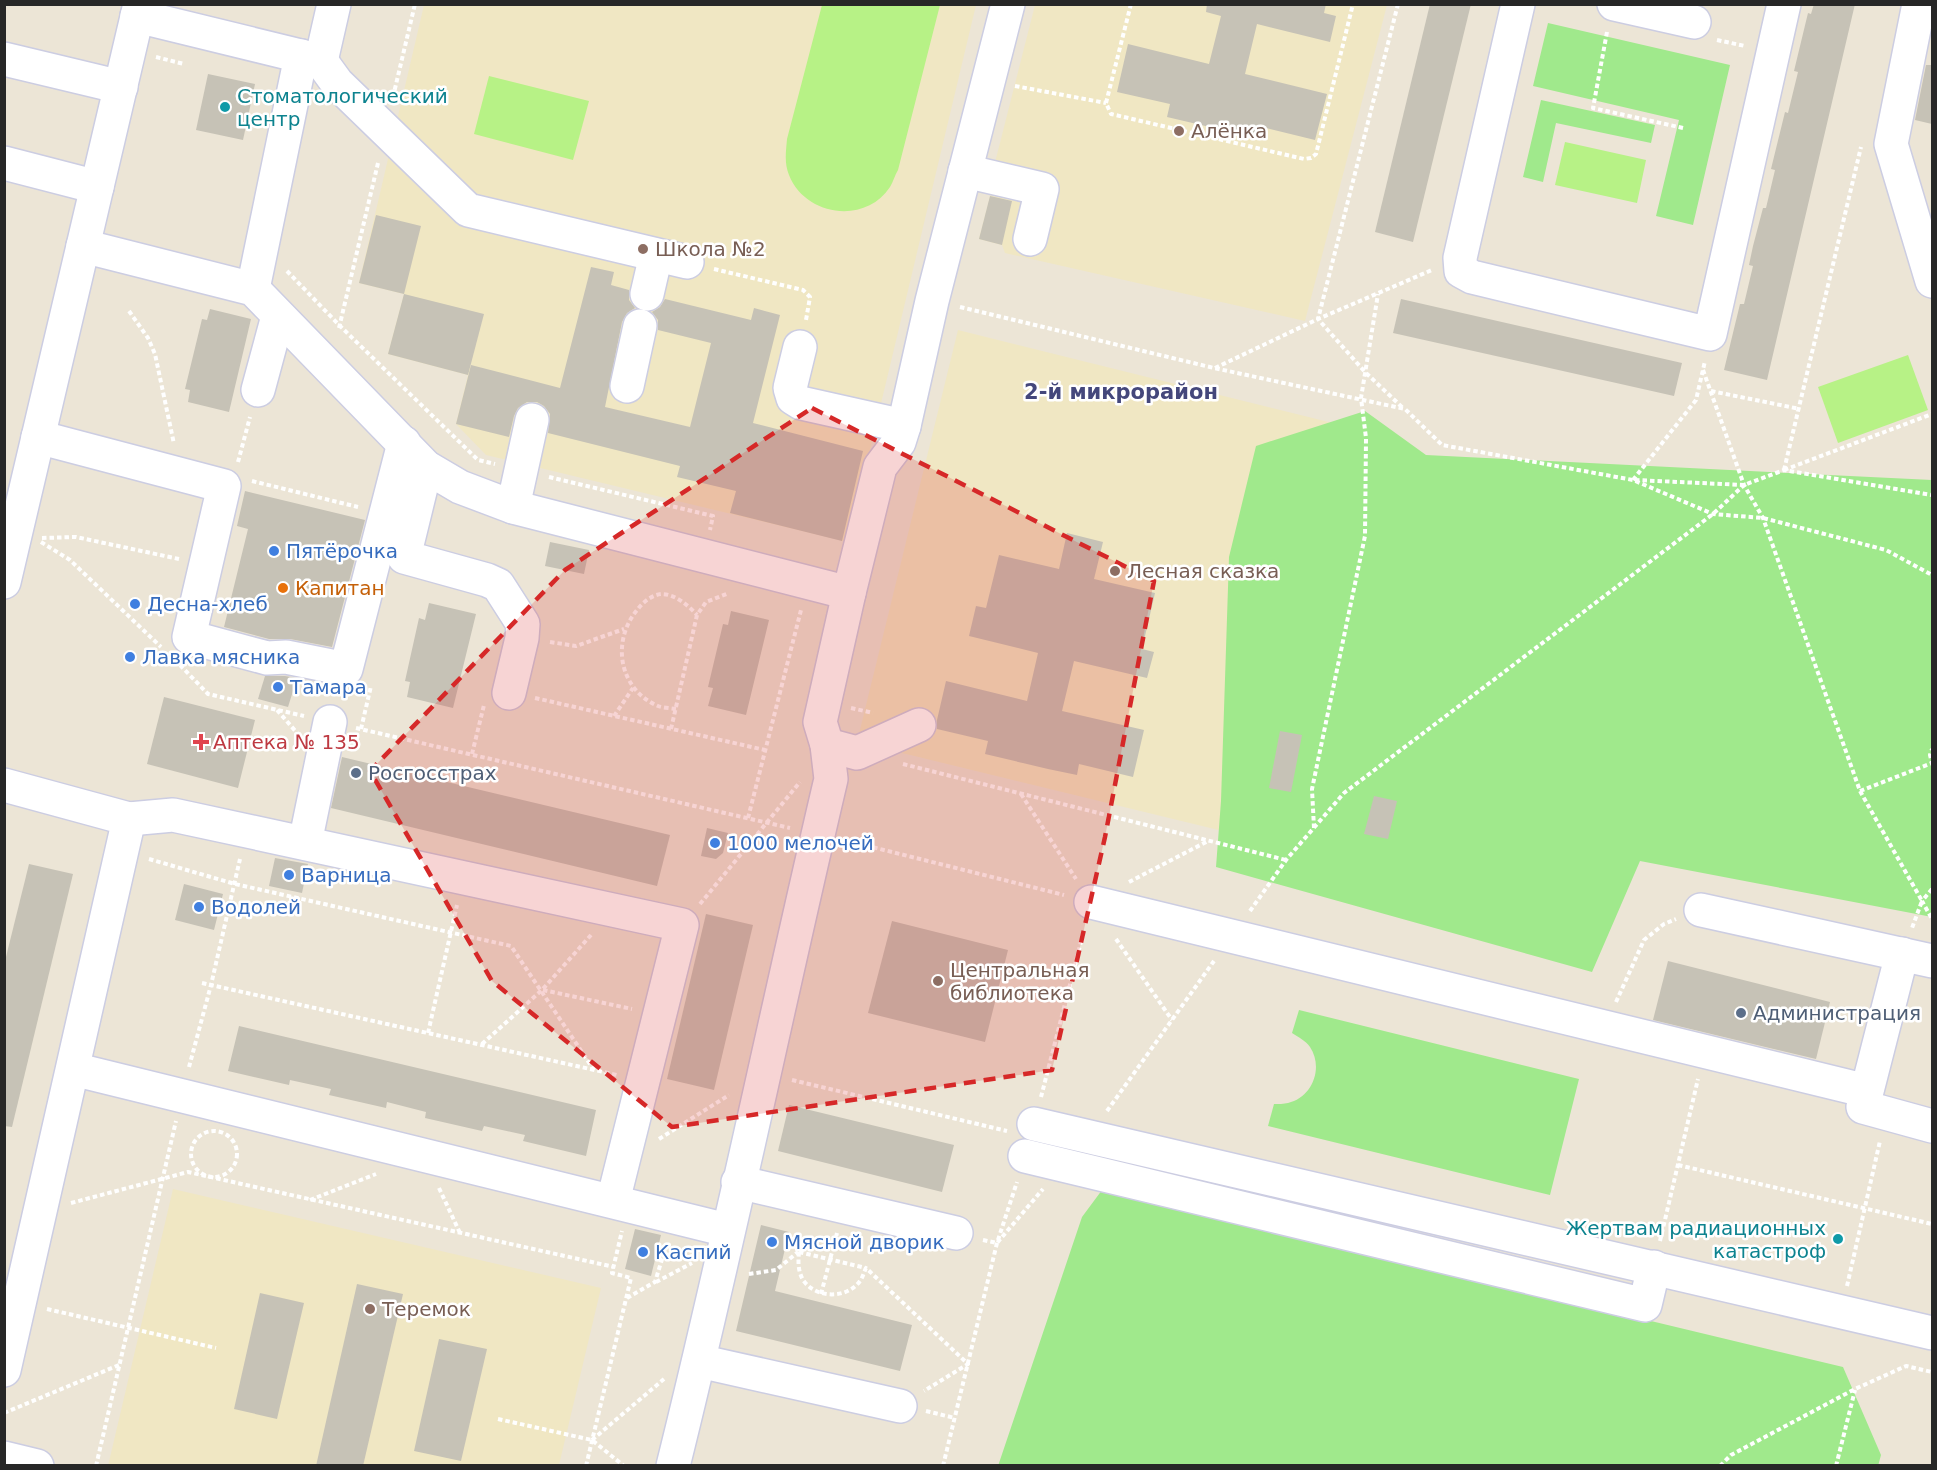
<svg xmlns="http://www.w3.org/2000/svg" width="1937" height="1470" viewBox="0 0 1937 1470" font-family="'DejaVu Sans',sans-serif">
<rect width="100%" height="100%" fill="#ece5d6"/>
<!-- education -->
<g fill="#f0e7c3">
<polygon points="424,5 976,5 848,542 486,455 456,424 468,375 388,354 404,294 359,283"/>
<polygon points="1035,5 1387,5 1305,321 1005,253 1002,245 979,239 991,193 988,190"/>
<polygon points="958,330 1361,430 1280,845 857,742"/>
<polygon points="173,1189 601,1288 559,1465 108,1466"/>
</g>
<!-- green -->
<g fill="#a0e98c">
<polygon points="1548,23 1730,65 1693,225 1656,216 1679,120 1533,86"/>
<polygon points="1541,100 1655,125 1651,143 1556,123 1543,182 1523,177"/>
<polygon points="1365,411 1426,455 1932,480 1932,917 1640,861 1592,972 1216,867 1221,801 1229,557 1256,446"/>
<path d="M1299,1010l280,69 -29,116 -282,-69 6,-22c4,0 10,0 14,-1 24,-5 36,-35 22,-56 -4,-6 -12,-10 -18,-14z"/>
<polygon points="1128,1155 1262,1182 1250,1225 1843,1367 1881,1455 1878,1466 998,1466 1082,1217"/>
</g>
<!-- pitch -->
<g fill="#b7f286">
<path d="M822,5h118l-42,165c-3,5 -5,12 -8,17 -25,38 -85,29 -101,-12 -5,-12 -3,-24 -2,-36z"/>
<polygon points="489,76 589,101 573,160 474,134"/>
<polygon points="1565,142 1646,160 1637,203 1555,185"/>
<polygon points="1908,355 1928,410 1838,443 1818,387"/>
</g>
<!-- building -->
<g fill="#c6c2b6">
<polygon points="1207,4 1326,4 1324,13 1336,16 1330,42 1257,24 1245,74 1327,94 1315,140 1262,127 1259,139 1231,132 1167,117 1170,104 1117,92 1128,44 1209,64 1221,16 1206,12"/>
<polygon points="1430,4 1471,4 1413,242 1375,232"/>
<polygon points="1814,4 1855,4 1767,380 1724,370 1740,304 1744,304 1753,266 1749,265 1753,246 1763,208 1766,208 1775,170 1771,169 1785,112 1788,113 1798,72 1794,71 1808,13 1811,14"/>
<polygon points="1926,65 1932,65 1932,124 1915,120"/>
<polygon points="208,74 255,84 243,140 196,130"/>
<polygon points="990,196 1012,201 1002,245 979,239"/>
<polygon points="376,215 421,226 404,294 359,283"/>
<polygon points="591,267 614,272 611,285 629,290 629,300 635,308 627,313 622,322 605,407 690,427 711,343 658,330 658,320 652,312 660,307 665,299 751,320 754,308 780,315 753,423 863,451 842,541 730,513 736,491 677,477 680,466 548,433 550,414 544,406 537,402 527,402 518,408 514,416 509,437 456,424 471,365 560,388"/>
<polygon points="404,294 484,314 468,375 388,354"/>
<polygon points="1401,299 1682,363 1674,396 1393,333"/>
<polygon points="210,309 251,319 229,412 188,402 190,390 185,389 202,319 207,320"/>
<polygon points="245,491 365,520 332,647 290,639 269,639 224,627 248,529 237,526"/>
<polygon points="1067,533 1103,542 1094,579 1155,593 1142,649 1154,652 1147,678 1074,661 1062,711 1144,730 1133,777 1079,764 1077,775 1048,769 985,754 988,741 937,729 937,720 946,681 1027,701 1038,653 969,636 976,606 986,608 999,555 1059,569"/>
<polygon points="550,542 589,550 584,574 545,566"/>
<polygon points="429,603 476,614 453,708 407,697 410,682 405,681 419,618 425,620"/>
<polygon points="731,611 769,620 746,715 708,706 713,688 708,687 723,624 728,625"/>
<polygon points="265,676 285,676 297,678 288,707 258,699"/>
<polygon points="164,697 255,720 238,788 147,764"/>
<polygon points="1280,731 1302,735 1291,792 1269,788"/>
<polygon points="342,757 670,835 657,886 331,808"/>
<polygon points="1374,796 1397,801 1388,839 1364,834"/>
<polygon points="707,828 728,833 723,853 716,859 701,856"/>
<polygon points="275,858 308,864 302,893 269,886"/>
<polygon points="29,864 73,874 12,1127 4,1126 4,965"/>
<polygon points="184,884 223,894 214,930 175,920"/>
<polygon points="706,914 753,925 714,1090 667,1079"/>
<polygon points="892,921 1008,950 985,1042 868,1013"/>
<polygon points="1668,961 1830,1002 1816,1059 1653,1020"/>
<polygon points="239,1026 596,1110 586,1156 523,1141 525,1135 484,1126 482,1131 425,1118 426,1112 387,1102 386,1108 329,1095 331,1089 290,1080 289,1085 228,1071"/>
<polygon points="789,1105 954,1145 942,1192 778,1151"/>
<polygon points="761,1225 789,1232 775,1291 912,1325 900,1371 736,1331"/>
<polygon points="635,1229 661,1235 651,1276 625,1269"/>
<polygon points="357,1284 403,1294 363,1466 316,1466"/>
<polygon points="260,1293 304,1303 277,1419 234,1409"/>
<polygon points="439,1339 487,1349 461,1461 414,1451"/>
</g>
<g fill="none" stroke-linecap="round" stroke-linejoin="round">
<defs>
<g id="minor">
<polyline points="1518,4 1460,258 1461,271 1472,277 1710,334 1784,4"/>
<polyline points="1614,4 1694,22"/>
<polyline points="1919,4 1891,144 1932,281"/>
<polyline points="137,16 321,61 334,4"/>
<polyline points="4,59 121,87"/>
<polyline points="321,61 337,83 468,210 687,262"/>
<polyline points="4,163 97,187"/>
<polyline points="965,171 1042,189 1030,239"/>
<polyline points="83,246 253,289 426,467 460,487 513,507 849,593"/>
<polyline points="253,289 301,56"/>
<polyline points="647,294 656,255"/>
<polyline points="800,347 790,388 793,398 801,403 904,426"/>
<polyline points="627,386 640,326"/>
<polyline points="258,390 278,316"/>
<polyline points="38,437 224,486 189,637 267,658 286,657 346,669 404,443"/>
<polyline points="426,467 404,557 487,580 498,585 523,624 522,638 509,693"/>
<polyline points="513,507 532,420"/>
<polyline points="4,582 140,4"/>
<polyline points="827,745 857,753 919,725"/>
<polyline points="4,785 129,819 4,1370"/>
<polyline points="129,819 173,815 682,925 613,1201"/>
<polyline points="305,843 330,722"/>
<polyline points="1091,902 1867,1091 1902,954"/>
<polyline points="1701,910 1932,961"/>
<polyline points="73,1069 727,1230"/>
<polyline points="1863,1107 1932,1126"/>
<polyline points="1034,1124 1932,1333"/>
<polyline points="1025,1156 1645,1305 1654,1267"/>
<polyline points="738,1182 956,1233"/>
<polyline points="699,1361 900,1406"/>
<polyline points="4,1458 37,1466"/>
<path d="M673,1466c57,-228 104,-458 158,-687l-4,-34 -7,-23 29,-129 31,-126 19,-25 5,-16 28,-125 76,-297"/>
</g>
</defs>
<!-- minor casing -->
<use href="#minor" stroke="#cccde2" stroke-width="36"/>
<!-- path -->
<g stroke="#fff" stroke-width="4" stroke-dasharray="4.5 3" stroke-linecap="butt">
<polyline points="1131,4 1106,103 1111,114 1304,159 1311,158 1316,154 1353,4"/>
<polyline points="1398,4 1318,319 1365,372 1404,409"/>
<polyline points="1607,32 1593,108 1683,128"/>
<polyline points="1717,40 1745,46"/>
<polyline points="156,57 184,64"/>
<polyline points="1015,86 1106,103"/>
<polyline points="393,97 415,4"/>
<polyline points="714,269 803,290 810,297 806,320"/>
<polyline points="287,271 340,326 478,460 495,464"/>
<polyline points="960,307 1214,368 1405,409 1442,445 1633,480 1713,514 1763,518 1886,550 1932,575"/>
<polyline points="129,311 148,338 155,354 174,444"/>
<polyline points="339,328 378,163"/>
<polyline points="1215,368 1318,319 1432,270"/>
<polyline points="1703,370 1744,485 1763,518 1860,791 1922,901 1912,928"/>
<polyline points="1711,391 1800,409"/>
<polyline points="238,462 250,417"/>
<polyline points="1784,470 1861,147"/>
<polyline points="1784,470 1932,414"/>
<polyline points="549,477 713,516 710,530"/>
<polyline points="1633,480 1696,400 1705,361"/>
<polyline points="1635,480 1744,485 1784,470 1932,495"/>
<polyline points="252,481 358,507"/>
<polyline points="42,538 76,537 179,559"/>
<polyline points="41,542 70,560 161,647"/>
<polyline points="550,642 576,646 624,629"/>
<polyline points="180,665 208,694 304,716"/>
<polyline points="535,698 765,750"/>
<polyline points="851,708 873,713"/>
<path d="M676,709c-6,-1 -13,-1 -18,-3 -40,-17 -47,-66 -20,-97 5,-7 14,-14 23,-15 14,0 27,11 36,21"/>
<polyline points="277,710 298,734"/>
<polyline points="614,716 633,688"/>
<polyline points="356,728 790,828"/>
<polyline points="361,729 371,686"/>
<polyline points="671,729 697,615 706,602 729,593"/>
<polyline points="472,754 484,705"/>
<polyline points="903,764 1286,860"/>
<polyline points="1860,791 1932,763 1930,755 1932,749"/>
<polyline points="1021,794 1076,879"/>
<polyline points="748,818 801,610"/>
<polyline points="1314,828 1312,789 1365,536 1366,438 1361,398 1378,294"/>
<polyline points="844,840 1064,895"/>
<polyline points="149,859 235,884 511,946 594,1070"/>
<polyline points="1129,882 1208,841"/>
<polyline points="1932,889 1922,901 1932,919"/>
<polyline points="700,904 800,782"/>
<polyline points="1250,911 1286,860 1344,793 1713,514 1744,485"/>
<polyline points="1116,939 1172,1020"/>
<polyline points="202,983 617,1075"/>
<polyline points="543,990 632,1009"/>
<polyline points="1616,1002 1644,940 1664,924 1676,919"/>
<polyline points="428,1033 457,905"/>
<polyline points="482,1044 542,990 591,935"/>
<polyline points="189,1067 211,985 240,859"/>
<polyline points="792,1080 1007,1131"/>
<polyline points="1041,1097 1084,930"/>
<polyline points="1107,1111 1214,961"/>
<circle cx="214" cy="1154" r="23"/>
<polyline points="659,1139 729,1095"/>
<polyline points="1678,1165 1932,1224"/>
<polyline points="439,1188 460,1233"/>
<polyline points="310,1200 376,1174"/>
<polyline points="71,1203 188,1172 614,1267"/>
<polyline points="983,1240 997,1243 1043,1189"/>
<polyline points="1660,1241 1698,1079"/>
<path d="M799,1252c-1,10 -1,19 4,28 13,19 44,19 57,1 3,-4 4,-9 6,-13l102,96 -44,27"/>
<polyline points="799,1252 866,1268"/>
<polyline points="749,1274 776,1270 798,1252"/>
<polyline points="656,1282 692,1263"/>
<polyline points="1847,1286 1880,1141"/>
<polyline points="821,1294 837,1233"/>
<polyline points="627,1298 655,1282 667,1243"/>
<polyline points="47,1309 216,1348"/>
<polyline points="926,1411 955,1418"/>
<polyline points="4,1413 119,1365"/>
<polyline points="498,1419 592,1440 624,1466"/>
<polyline points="592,1440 664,1379"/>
<polyline points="96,1466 176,1121"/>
<polyline points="586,1466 631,1278 612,1273 622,1231"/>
<polyline points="943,1466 997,1243 1017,1182"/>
<polyline points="1720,1466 1731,1455 1855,1389 1906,1366 1932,1372"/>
<polyline points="1836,1466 1855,1390"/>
</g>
<!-- minor -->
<use href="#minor" stroke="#fff" stroke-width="33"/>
</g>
<!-- marked area -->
<path fill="#d62828" fill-opacity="0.2" stroke="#d62828" stroke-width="4.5" stroke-dasharray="12 8" stroke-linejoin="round" d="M812,408l342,173 -49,256 -53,233 -380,57 -180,-146 -122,-210 195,-201z"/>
<!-- markers -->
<g fill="#0f9aa8" stroke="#fff" stroke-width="2">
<circle cx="225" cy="107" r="6"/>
<circle cx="1838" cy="1239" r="6"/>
</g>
<g fill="#8d6e63" stroke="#fff" stroke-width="2">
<circle cx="1179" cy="131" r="6"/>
<circle cx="643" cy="249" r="6"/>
<circle cx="1115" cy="571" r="6"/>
<circle cx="938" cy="981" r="6"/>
<circle cx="370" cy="1309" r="6"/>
</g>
<g fill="#3f7fe0" stroke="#fff" stroke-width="2">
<circle cx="274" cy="551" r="6"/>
<circle cx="135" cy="604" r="6"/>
<circle cx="130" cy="657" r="6"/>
<circle cx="278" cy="687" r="6"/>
<circle cx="715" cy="843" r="6"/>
<circle cx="289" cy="875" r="6"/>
<circle cx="199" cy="907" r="6"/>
<circle cx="772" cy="1242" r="6"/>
<circle cx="643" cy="1252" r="6"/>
</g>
<circle fill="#e8710a" stroke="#fff" stroke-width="2" cx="283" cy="588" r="6"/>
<path fill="#e0444e" stroke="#fff" stroke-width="2" d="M198 733h6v6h6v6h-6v6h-6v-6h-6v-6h6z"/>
<g fill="#5c6f8a" stroke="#fff" stroke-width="2">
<circle cx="356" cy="773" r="6"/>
<circle cx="1741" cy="1013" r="6"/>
</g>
<g text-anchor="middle" stroke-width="5" stroke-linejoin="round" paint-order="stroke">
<!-- culture labels -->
<g font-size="20" fill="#0d838f" stroke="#fff" text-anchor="start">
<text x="237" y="103">Стоматологический<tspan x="237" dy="23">центр</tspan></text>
<text x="1826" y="1235" text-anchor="end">Жертвам радиационных<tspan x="1826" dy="23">катастроф</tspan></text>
</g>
<!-- education labels -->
<g font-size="20" fill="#785e54" stroke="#fff" text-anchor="start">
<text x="1191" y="138">Алёнка</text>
<text x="655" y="256">Школа №2</text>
<text x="1127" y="578">Лесная сказка</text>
<text x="950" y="977">Центральная<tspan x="950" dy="23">библиотека</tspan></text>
<text x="382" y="1316">Теремок</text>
</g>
<!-- shop labels -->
<g font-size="20" fill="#366cbe" stroke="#fff" text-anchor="start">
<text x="286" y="558">Пятёрочка</text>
<text x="147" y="611">Десна-хлеб</text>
<text x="142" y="664">Лавка мясника</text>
<text x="290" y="694">Тамара</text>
<text x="727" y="850">1000 мелочей</text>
<text x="301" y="882">Варница</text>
<text x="211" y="914">Водолей</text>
<text x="784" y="1249">Мясной дворик</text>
<text x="655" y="1259">Каспий</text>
</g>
<!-- food labels -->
<g font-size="20" fill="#c56008" stroke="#fff" text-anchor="start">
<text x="295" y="595">Капитан</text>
</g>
<!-- health labels -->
<g font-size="20" fill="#be3a42" stroke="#fff" text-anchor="start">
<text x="213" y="749">Аптека № 135</text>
</g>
<!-- service labels -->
<g font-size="20" fill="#4e5e75" stroke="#fff" text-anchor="start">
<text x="368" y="780">Росгосстрах</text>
<text x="1753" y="1020">Администрация</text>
</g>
<!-- neighbourhood labels -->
<g font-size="21" font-weight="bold" fill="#44477b" stroke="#fff">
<text x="1121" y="399">2-й микрорайон</text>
</g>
</g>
<!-- border -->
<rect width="1937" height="1470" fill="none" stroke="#272727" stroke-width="12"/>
</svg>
